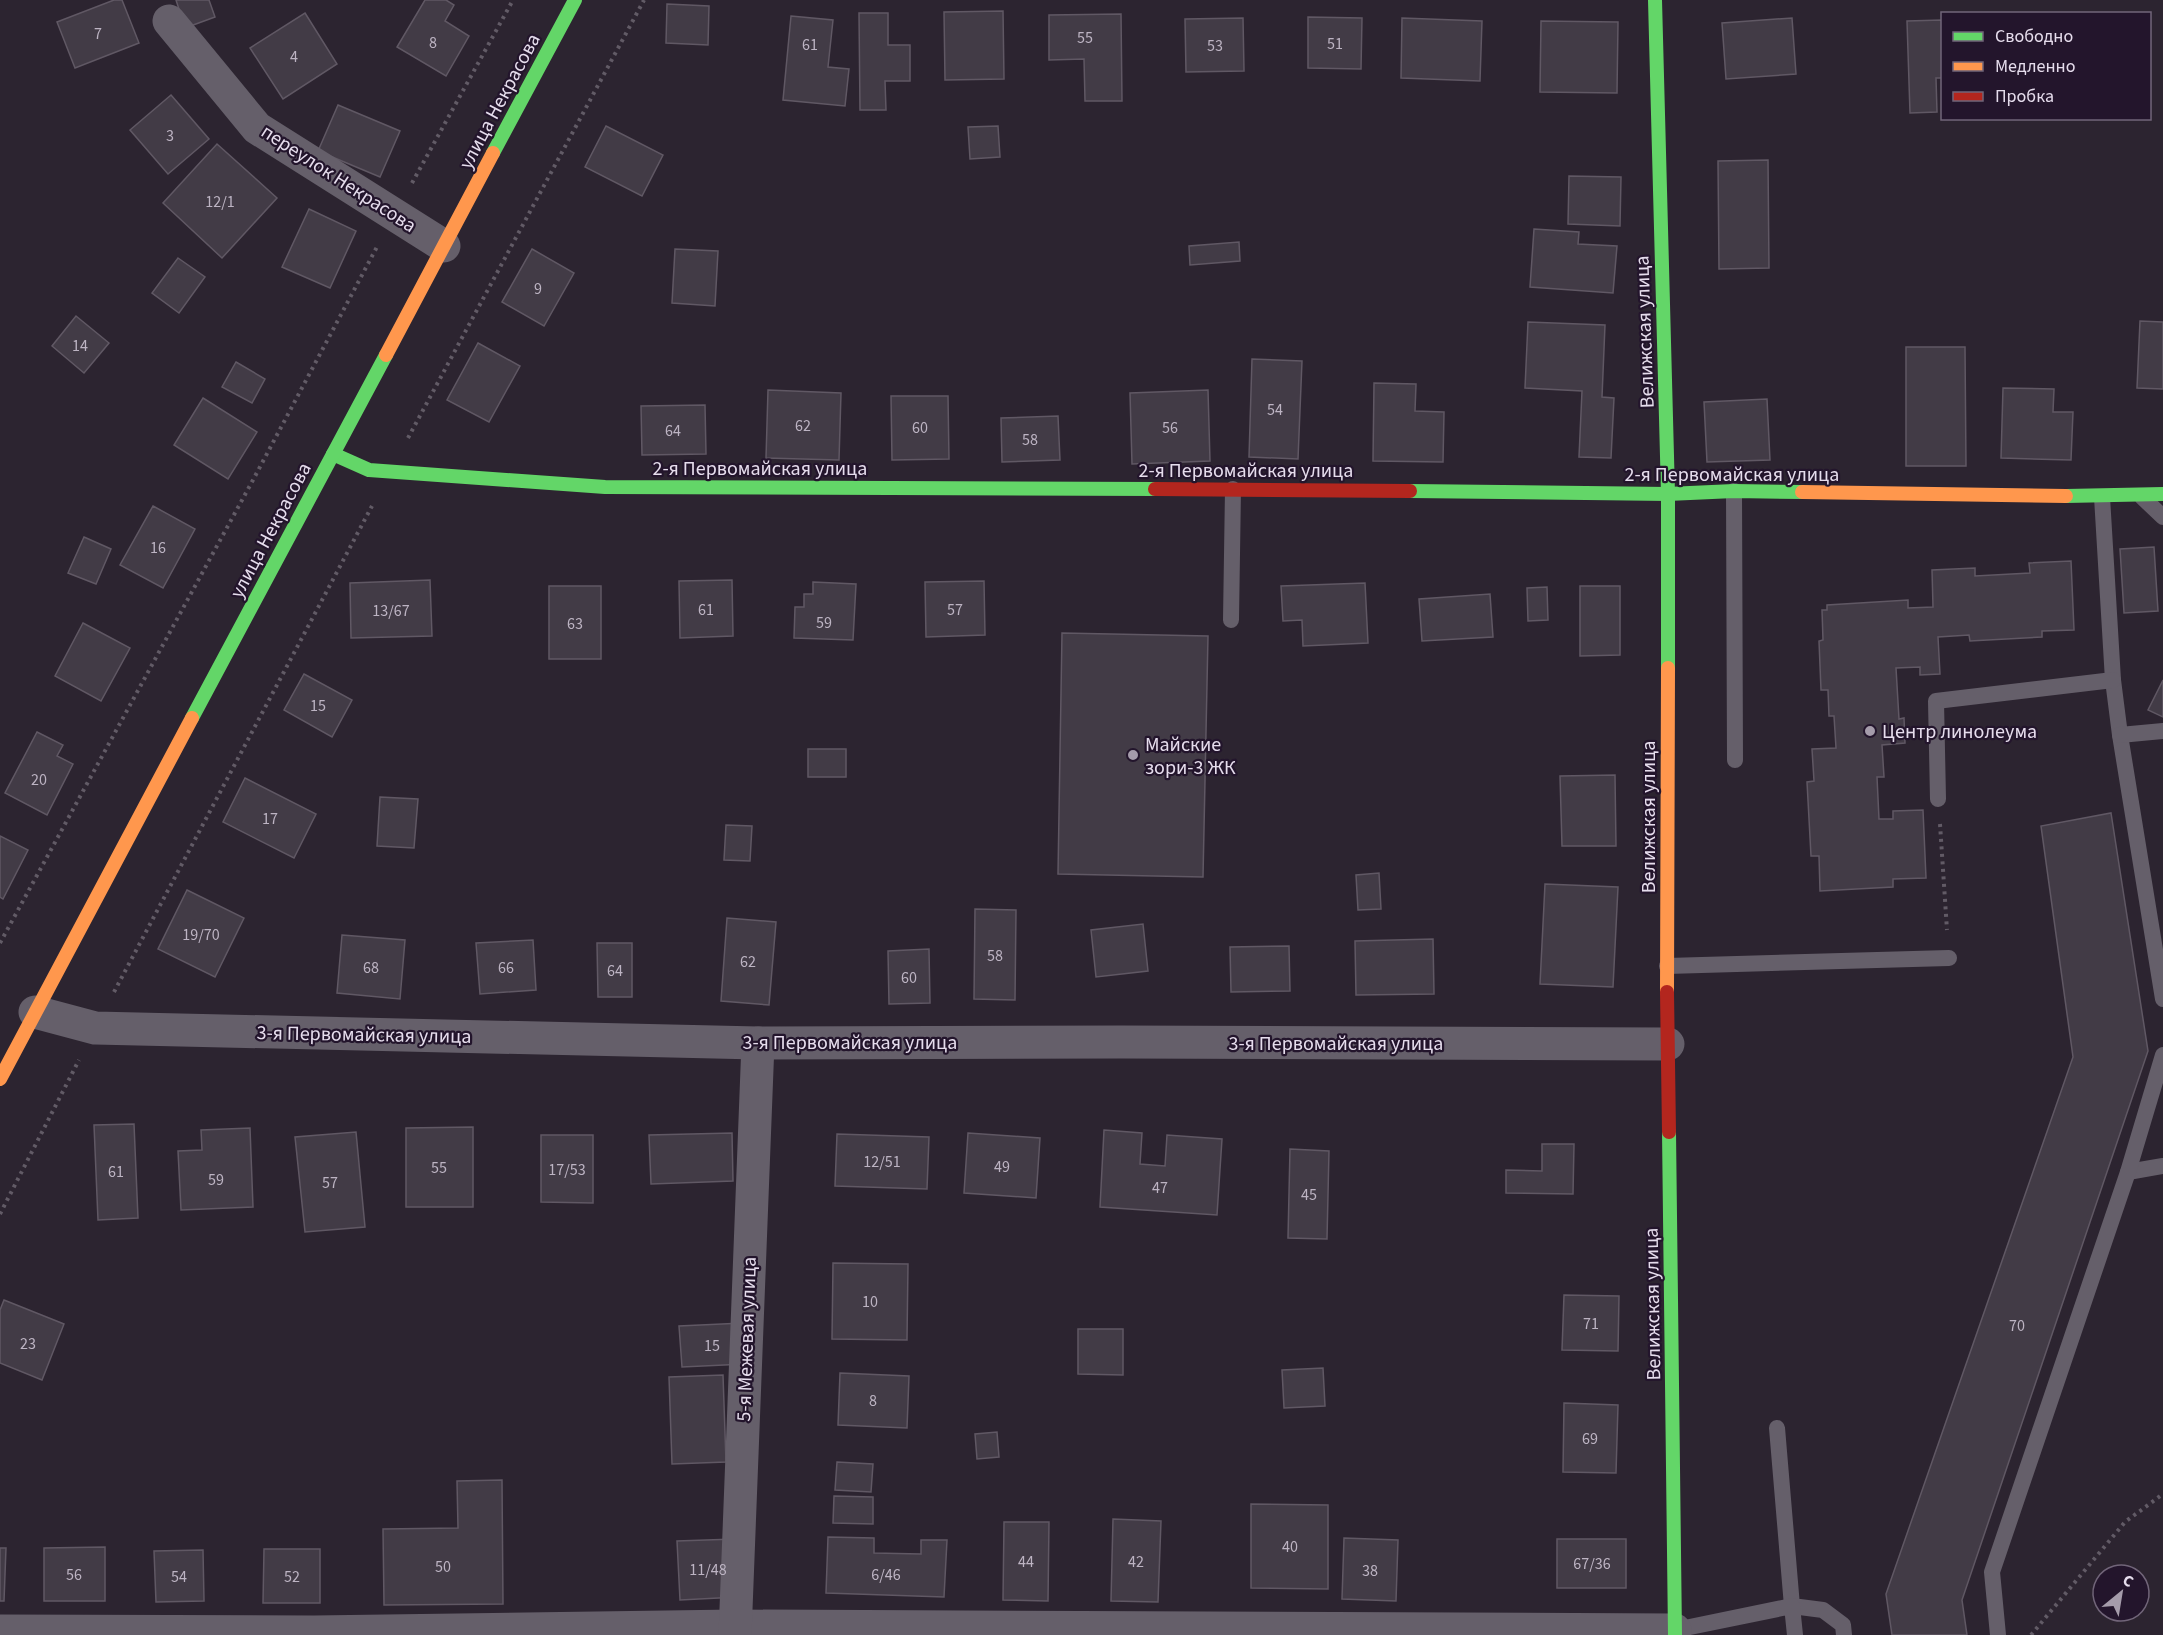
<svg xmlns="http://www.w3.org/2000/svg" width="2163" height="1635" viewBox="0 0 2163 1635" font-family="'Source Sans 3',sans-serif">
<rect width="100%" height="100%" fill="#2c2430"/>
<!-- building -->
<g fill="#423b46" stroke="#605864" stroke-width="1.5">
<polygon points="114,0 122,0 139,43 75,68 57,22"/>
<polygon points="176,0 209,0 215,17 185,28"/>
<polygon points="425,0 446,0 454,5 445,21 469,36 446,76 397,47"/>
<polygon points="667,4 709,6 708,45 666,43"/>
<polygon points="1003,11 1004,79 945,80 944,12"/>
<polygon points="305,13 337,64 283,99 250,48"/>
<polygon points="859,13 888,13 888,45 910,45 910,81 885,81 886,110 860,110"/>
<polygon points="1121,14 1122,101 1085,101 1084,59 1049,60 1049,15"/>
<polygon points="791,16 833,20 828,67 849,69 845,106 783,100"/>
<polygon points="1308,17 1362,18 1361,69 1308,68"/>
<polygon points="1243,18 1244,71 1186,72 1185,19"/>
<polygon points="1402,18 1482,21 1480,81 1401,78"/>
<polygon points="1792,18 1796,74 1726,79 1722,23"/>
<polygon points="1942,20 1942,78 1936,78 1937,112 1910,113 1907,21"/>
<polygon points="1541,21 1618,22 1617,93 1540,92"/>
<polygon points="171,95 209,139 168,174 130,130"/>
<polygon points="338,105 400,131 380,177 318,151"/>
<polygon points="606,126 663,155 642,196 585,167"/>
<polygon points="998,126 1000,157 970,159 968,127"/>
<polygon points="217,144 277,198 222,258 163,203"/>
<polygon points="1768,160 1769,268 1719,269 1718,161"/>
<polygon points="1569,176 1621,177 1620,226 1568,224"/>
<polygon points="309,209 356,231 330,288 282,267"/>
<polygon points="1534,229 1579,232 1578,244 1617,246 1613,293 1530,287"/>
<polygon points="1239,242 1240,261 1190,265 1189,246"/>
<polygon points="532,249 574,273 544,326 502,302"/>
<polygon points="675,249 718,251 715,306 672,303"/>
<polygon points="178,258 205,277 179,313 152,293"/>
<polygon points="76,316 109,343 84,373 52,346"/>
<polygon points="2140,321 2163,322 2163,389 2137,388"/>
<polygon points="1528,322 1605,325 1602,397 1614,398 1611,458 1579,457 1582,391 1525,388"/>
<polygon points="478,343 520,366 489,422 447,400"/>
<polygon points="1906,347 1965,347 1966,466 1906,466"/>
<polygon points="1252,359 1302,361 1298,459 1249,457"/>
<polygon points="236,362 265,379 252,403 222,387"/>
<polygon points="1374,383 1416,384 1415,411 1444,412 1443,462 1373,461"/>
<polygon points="2003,388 2054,389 2053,412 2073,412 2071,460 2001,458"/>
<polygon points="768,390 841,393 839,460 766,458"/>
<polygon points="1208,390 1210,461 1132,464 1130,393"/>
<polygon points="891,396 948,396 949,459 892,460"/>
<polygon points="203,398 257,432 228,479 174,445"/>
<polygon points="1767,399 1770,460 1707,462 1704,402"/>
<polygon points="705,405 706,454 642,455 641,406"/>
<polygon points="1058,416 1060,460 1002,462 1001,418"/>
<polygon points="153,506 195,529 163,588 120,565"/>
<polygon points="84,537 111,549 96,584 68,573"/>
<polygon points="2154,547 2158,611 2124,613 2120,549"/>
<polygon points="2071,561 2074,630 2042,631 2042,637 1970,641 1969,635 1938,637 1940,674 1920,675 1920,667 1896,668 1899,719 1904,718 1905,743 1882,745 1884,777 1877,777 1879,819 1893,819 1893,811 1923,810 1926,878 1893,879 1893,887 1820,891 1819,856 1811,856 1807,782 1814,781 1812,749 1836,748 1834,716 1829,716 1828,690 1821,690 1819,641 1823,640 1822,610 1827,610 1827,605 1908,600 1908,608 1933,607 1932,570 1975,568 1975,576 2030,573 2029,563"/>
<polygon points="430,580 432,636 351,638 350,583"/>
<polygon points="732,580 733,636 680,638 679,581"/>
<polygon points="984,581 985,635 926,637 925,582"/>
<polygon points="813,582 856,584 853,640 794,638 795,607 804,607 804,594 813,594"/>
<polygon points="1365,583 1368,643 1303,646 1302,620 1283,621 1281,586"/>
<rect x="549" y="586" width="52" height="73"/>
<polygon points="1580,586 1620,586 1620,655 1580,656"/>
<polygon points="1547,587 1548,620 1528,621 1527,588"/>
<polygon points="1490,594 1493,637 1422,641 1419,599"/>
<polygon points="83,623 130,648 101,701 55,676"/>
<polygon points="1062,633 1208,636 1203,877 1058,874"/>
<polygon points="304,674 352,700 332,737 284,710"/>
<polygon points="2163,680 2163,717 2148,710"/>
<polygon points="37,732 63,745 57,756 73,764 47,815 5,793"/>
<rect x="808" y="749" width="38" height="28"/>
<polygon points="1615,775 1616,846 1562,846 1560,776"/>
<polygon points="245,778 316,814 294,858 223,822"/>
<polygon points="380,797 418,799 414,848 377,846"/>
<polygon points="2111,813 2148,1051 1962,1600 1967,1635 1892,1635 1886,1594 2073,1057 2041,826"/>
<polygon points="726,825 752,826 750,861 724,860"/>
<polygon points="0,836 28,850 3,899 0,897"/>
<polygon points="1379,873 1381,909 1358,910 1356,875"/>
<polygon points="1545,884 1618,887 1613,987 1540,984"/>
<polygon points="187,890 244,918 215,977 158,949"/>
<polygon points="975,909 1016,910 1015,1000 974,999"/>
<polygon points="727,918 776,922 769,1005 721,1001"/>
<polygon points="1143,924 1148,971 1096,977 1091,930"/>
<polygon points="342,935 405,940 400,999 337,993"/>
<polygon points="1433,939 1434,994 1356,995 1355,941"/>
<polygon points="533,940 536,990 480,994 476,943"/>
<polygon points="597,943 632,943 632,997 598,997"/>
<polygon points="1289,946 1290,991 1231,992 1230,947"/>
<polygon points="929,949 930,1003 889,1004 888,951"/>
<polygon points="134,1124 138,1218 98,1220 94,1125"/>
<polygon points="473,1127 473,1207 406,1207 406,1128"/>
<polygon points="250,1128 253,1207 181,1210 178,1151 202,1150 201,1130"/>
<polygon points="1104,1130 1142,1133 1140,1164 1165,1166 1167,1135 1222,1139 1217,1215 1100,1207"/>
<polygon points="356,1132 365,1227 305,1232 295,1137"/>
<polygon points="732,1133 733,1181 651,1184 649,1135"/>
<polygon points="968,1133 1040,1138 1036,1198 964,1193"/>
<polygon points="837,1134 929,1137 927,1189 835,1186"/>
<polygon points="541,1135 593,1135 593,1203 541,1202"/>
<polygon points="1542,1144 1574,1144 1573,1194 1506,1193 1506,1170 1542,1171"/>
<polygon points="1290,1149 1329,1151 1327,1239 1288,1238"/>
<polygon points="833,1263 908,1264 907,1340 832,1339"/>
<polygon points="1564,1295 1619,1296 1618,1351 1562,1350"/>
<polygon points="4,1300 64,1324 42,1380 0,1363 0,1310"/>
<polygon points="743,1323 745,1364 682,1367 679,1326"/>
<polygon points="1078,1329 1123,1329 1123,1375 1078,1374"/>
<polygon points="1323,1368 1325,1406 1284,1408 1282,1370"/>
<polygon points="840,1373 909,1376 907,1428 838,1425"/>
<polygon points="723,1375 726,1462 672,1464 669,1377"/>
<polygon points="1564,1403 1618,1405 1616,1473 1563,1472"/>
<polygon points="997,1432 999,1457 977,1459 975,1434"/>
<polygon points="837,1462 873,1464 871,1492 835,1490"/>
<polygon points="502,1480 503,1604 384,1605 383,1529 458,1528 457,1481"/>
<polygon points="834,1496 873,1497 873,1524 833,1523"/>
<polygon points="1251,1504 1328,1505 1328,1589 1251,1588"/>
<polygon points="1113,1519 1161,1521 1158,1602 1111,1601"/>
<polygon points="1004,1522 1049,1522 1048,1601 1003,1600"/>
<polygon points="828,1537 874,1538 874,1553 921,1554 921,1540 947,1540 944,1597 826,1593"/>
<polygon points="1344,1538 1398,1540 1396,1601 1342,1599"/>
<polygon points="735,1539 738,1597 680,1600 677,1541"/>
<rect x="1557" y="1539" width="69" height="49"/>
<polygon points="105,1547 105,1601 44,1601 44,1548"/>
<polygon points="0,1548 6,1548 4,1601 0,1601"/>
<polygon points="264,1549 320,1549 320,1603 263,1603"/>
<polygon points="203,1550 204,1601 156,1602 154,1551"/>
</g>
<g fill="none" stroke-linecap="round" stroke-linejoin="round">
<!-- path -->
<g stroke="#625b66" stroke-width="4" stroke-dasharray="3 4.5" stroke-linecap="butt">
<polyline points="412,183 513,0"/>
<polyline points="408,438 644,0"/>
<polyline points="1940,824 1947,930"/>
<polyline points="0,943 253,480 378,245"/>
<polyline points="114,992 372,506"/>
<polyline points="0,1214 79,1060"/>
<polyline points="2031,1635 2125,1522 2163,1494"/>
</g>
<!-- lane -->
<g stroke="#655f6a" stroke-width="16">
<polyline points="1734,491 1735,760"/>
<polyline points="2102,497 2113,680 2120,735 2163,999"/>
<polyline points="2142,497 2163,517"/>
<polyline points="1231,620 1233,489"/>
<polyline points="2120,735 2163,731"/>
<polyline points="1938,799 1936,701 2113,680"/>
<polyline points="1667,966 1949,958"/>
<polyline points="2128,1172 2163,1166"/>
<polyline points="1777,1428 1792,1606 1823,1610 1843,1625 1844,1635"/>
<polyline points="1675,1630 1792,1606 1795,1635"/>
<polyline points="1998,1635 1992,1572 2128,1172 2163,1055"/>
</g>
<!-- street -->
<g stroke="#655f6a" stroke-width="33">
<polyline points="169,21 257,128 444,246"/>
<polyline points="35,1012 95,1028 758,1043 1121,1042 1668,1044"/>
<polyline points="0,1631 314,1632 735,1626 1675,1630"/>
<polyline points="735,1635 758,1043"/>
</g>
<!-- fast -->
<g stroke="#63d668" stroke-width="14">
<polyline points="1655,0 1668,494 1668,668"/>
<polyline points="493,153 575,0"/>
<polyline points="333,454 369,470 605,487 1155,489"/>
<polyline points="1410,491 1668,494 1734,491 1802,492"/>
<polyline points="2066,496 2163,494"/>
<polyline points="192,718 386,355"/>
<polyline points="1669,1132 1675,1635"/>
</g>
<!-- slow -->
<g stroke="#ff974d" stroke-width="14">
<polyline points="386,355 493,153"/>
<polyline points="1802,492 2066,496"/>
<polyline points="1667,992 1668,668"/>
<polyline points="0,1079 192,718"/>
</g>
<!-- jam -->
<g stroke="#b3261e" stroke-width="14">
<polyline points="1155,489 1410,491"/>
<polyline points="1667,992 1669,1132"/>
</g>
</g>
<!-- markers -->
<g fill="#a59cab" stroke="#23152c" stroke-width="2">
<circle cx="1870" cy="731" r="6"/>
<circle cx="1133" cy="755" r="6"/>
</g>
<g text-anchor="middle" stroke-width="4.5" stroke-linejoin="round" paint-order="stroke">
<!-- number labels -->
<g font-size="16" fill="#bdb4c3">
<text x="98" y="39">7</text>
<text x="1085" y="43">55</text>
<text x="433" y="48">8</text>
<text x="1335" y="49">51</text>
<text x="810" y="50">61</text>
<text x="1215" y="51">53</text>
<text x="294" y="62">4</text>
<text x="170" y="141">3</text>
<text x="220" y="207">12/1</text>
<text x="538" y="294">9</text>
<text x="80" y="351">14</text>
<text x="1275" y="415">54</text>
<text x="803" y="431">62</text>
<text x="920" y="433">60</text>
<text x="1170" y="433">56</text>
<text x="673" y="436">64</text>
<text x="1030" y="445">58</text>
<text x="158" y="553">16</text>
<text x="706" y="615">61</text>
<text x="955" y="615">57</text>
<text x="391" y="616">13/67</text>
<text x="824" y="628">59</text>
<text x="575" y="629">63</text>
<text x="318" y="711">15</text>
<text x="39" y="785">20</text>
<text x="270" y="824">17</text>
<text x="201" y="940">19/70</text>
<text x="995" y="961">58</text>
<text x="748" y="967">62</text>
<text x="371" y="973">68</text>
<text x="506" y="973">66</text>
<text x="615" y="976">64</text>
<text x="909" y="983">60</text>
<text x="882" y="1167">12/51</text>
<text x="1002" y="1172">49</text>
<text x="439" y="1173">55</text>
<text x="567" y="1175">17/53</text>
<text x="116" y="1177">61</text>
<text x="216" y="1185">59</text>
<text x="330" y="1188">57</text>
<text x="1160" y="1193">47</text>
<text x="1309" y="1200">45</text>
<text x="870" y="1307">10</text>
<text x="1591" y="1329">71</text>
<text x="2017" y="1331">70</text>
<text x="28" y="1349">23</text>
<text x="712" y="1351">15</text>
<text x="873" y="1406">8</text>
<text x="1590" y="1444">69</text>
<text x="1290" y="1552">40</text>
<text x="1026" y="1567">44</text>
<text x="1136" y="1567">42</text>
<text x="1592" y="1569">67/36</text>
<text x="443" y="1572">50</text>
<text x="708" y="1575">11/48</text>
<text x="1370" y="1576">38</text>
<text x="74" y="1580">56</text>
<text x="886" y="1580">6/46</text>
<text x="179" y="1582">54</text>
<text x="292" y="1582">52</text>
</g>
<!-- street labels -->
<g font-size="20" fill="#e6dded" stroke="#23152c">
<text transform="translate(499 101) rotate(-62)" y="7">улица Некрасова</text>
<text transform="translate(339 178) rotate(33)" y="7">переулок Некрасова</text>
<text transform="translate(1644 332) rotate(-92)" y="7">Велижская улица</text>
<text x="760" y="475">2-я Первомайская улица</text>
<text x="1246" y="477">2-я Первомайская улица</text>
<text x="1732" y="481">2-я Первомайская улица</text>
<text transform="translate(270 530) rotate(-62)" y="7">улица Некрасова</text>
<text transform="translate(1648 817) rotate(-90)" y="7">Велижская улица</text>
<text transform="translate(364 1034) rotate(1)" y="7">3-я Первомайская улица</text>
<text x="850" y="1049">3-я Первомайская улица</text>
<text x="1336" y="1050">3-я Первомайская улица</text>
<text transform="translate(1652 1304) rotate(-91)" y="7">Велижская улица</text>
<text transform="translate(746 1339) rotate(-88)" y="7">5-я Межевая улица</text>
</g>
<!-- poi labels -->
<g font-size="20" fill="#e6dded" stroke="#23152c" text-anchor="start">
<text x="1882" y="738">Центр линолеума</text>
<text x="1145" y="751">Майские<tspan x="1145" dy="23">зори-3 ЖК</tspan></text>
</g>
</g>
<!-- legend -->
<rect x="1941" y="12" width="210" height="108" fill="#23152c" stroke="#716579" stroke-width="1.5"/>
<rect x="1953" y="32" width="30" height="9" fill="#63d668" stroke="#716579" stroke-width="1.5"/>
<text x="1995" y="42" font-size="18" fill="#e6dded">Свободно</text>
<rect x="1953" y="62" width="30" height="9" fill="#ff974d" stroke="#716579" stroke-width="1.5"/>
<text x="1995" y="72" font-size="18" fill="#e6dded">Медленно</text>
<rect x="1953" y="92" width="30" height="9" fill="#b3261e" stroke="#716579" stroke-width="1.5"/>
<text x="1995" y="102" font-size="18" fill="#e6dded">Пробка</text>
<!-- north arrow -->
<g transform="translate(2121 1593) rotate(30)"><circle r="28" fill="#23152c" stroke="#716579" stroke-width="1.5"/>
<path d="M0-4.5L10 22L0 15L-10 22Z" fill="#a59cab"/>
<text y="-9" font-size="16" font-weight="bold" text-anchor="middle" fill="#e6dded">С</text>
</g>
</svg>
